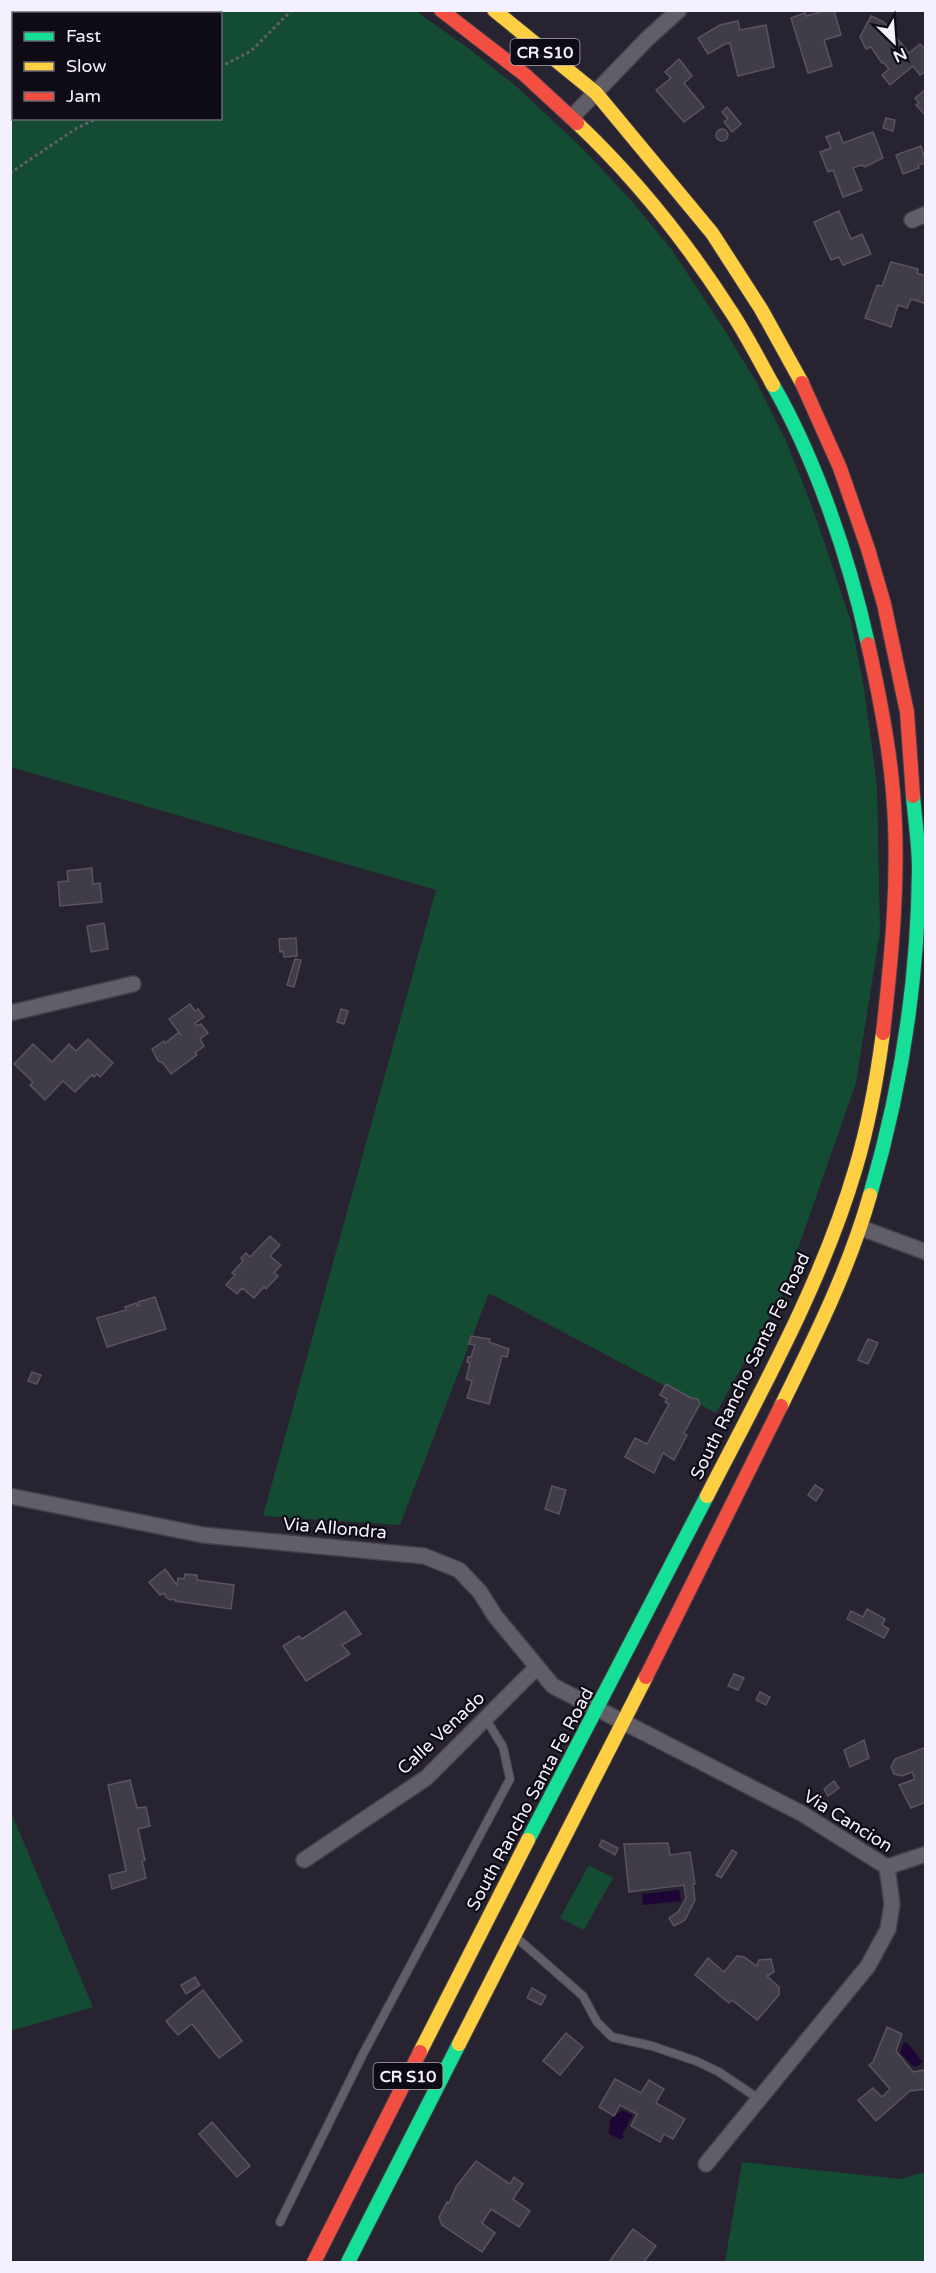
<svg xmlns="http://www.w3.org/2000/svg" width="936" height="2273" viewBox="0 0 936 2273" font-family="'Varela Round',sans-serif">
<rect width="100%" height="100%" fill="#282330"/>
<!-- green -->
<g fill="#134b33" fill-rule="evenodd">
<path d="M10,11h406l52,37 49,39 65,61 47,50 43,52 52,79 33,54 29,58 27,68 38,113 13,66 13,98 3,146 -24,151 -75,214 -65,116 -227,-120 -89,232 -137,-9 173,-626 -425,-123zM14,14h206v104h-206z"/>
<polygon points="11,1812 93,2007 11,2031 10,2031"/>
<polygon points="589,1865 613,1878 584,1930 560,1918"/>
<polygon points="742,2162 900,2179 925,2172 925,2262 725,2262"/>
</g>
<!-- water -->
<g fill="#1d0635">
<polygon points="679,1890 681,1901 643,1905 642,1894"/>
<polygon points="904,2042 907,2043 923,2062 916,2067 912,2065 900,2053"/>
<polygon points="622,2110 633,2115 622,2135 624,2137 621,2140 609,2134 610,2120"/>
</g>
<!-- building -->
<g fill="#403c48" stroke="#595460" stroke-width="1.5">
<polygon points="828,10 834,10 841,35 824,40 832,66 808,73 791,18 805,13 806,16"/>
<polygon points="871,16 884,22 909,53 920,44 926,50 926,71 920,75 913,66 890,85 882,75 889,69 883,62 882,63 871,47 866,49 860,37"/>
<polygon points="738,21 740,30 766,25 774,67 738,76 730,43 725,44 708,54 698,38 720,25"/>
<polygon points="679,59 692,76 684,83 704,107 684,122 656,90 671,78 665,72"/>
<polygon points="926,89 926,116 916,105 919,103 915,98"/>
<polygon points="727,107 741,124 732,132 724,122 728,119 722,112"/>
<polygon points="886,118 895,120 893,131 883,128"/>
<circle cx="722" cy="135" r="6"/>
<polygon points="839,132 843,143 873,132 883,158 865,167 861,165 853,168 862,190 843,197 833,170 828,172 820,152 831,148 826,137"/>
<polygon points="921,146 926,163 918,165 919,168 903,174 896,155"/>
<polygon points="839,211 851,239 862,234 871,254 843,265 839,257 831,260 814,222"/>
<polygon points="891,262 918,269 917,273 926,276 926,304 911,299 907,308 898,305 891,327 865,318 877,285 882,286"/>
<polygon points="92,868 93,884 100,883 102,902 60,906 58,882 68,881 67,871"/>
<polygon points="104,923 108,949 91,952 87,926"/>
<polygon points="296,938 297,956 284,957 283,951 280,952 279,939"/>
<polygon points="295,959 301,960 294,987 287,985"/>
<polygon points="190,1004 195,1011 198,1009 204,1017 195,1023 197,1026 201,1024 208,1033 200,1039 204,1046 195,1053 197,1055 171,1074 163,1063 158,1061 152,1049 164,1041 165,1043 178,1033 181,1035 169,1019"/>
<polygon points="341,1009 348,1011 344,1024 337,1022"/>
<polygon points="88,1039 113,1063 100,1077 97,1074 94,1077 92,1075 75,1092 63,1081 45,1100 30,1085 33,1082 14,1064 33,1044 52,1062 69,1044 76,1051"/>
<polygon points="270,1236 280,1245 270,1256 281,1265 274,1273 278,1276 266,1289 264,1287 254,1298 242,1288 237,1294 226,1285 235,1275 232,1273 243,1261 241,1258 246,1253 250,1257"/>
<polygon points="155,1297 166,1329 107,1347 97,1318 126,1310 125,1307 136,1303 137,1306 139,1306 138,1302"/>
<polygon points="471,1336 490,1339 489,1342 509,1349 507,1357 502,1356 489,1404 467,1398 472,1381 466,1379 470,1363 467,1362 468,1357 471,1357 475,1345 469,1344"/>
<polygon points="868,1339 878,1343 868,1364 858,1360"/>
<polygon points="32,1372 41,1375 37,1384 28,1381"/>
<polygon points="666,1384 691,1398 698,1399 700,1404 684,1433 687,1435 674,1460 663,1453 654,1473 625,1457 635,1438 647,1444 669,1404 665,1402 667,1399 660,1395"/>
<polygon points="815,1485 823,1490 816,1501 808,1495"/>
<polygon points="552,1486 566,1490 559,1514 545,1509"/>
<polygon points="165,1569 177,1585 178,1578 184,1579 185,1574 197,1575 197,1580 234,1585 231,1609 175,1601 175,1599 170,1600 166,1597 164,1593 160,1595 149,1582"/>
<polygon points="867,1609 885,1619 882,1625 889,1629 884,1638 847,1619 851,1611 863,1617"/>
<polygon points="345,1611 361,1634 342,1645 350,1654 306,1681 283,1646 299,1636 302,1639"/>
<polygon points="734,1674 744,1678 738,1690 728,1686"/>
<polygon points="760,1692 770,1697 766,1705 756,1700"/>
<polygon points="864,1740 869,1758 850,1767 844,1750"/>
<polygon points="926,1747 926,1802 911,1808 899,1785 915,1779 912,1772 902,1776 894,1774 891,1767 895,1759"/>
<polygon points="130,1780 137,1808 146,1807 150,1826 138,1829 145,1860 142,1861 146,1878 112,1889 109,1875 126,1871 108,1785"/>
<polygon points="834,1781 839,1788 828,1796 824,1789"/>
<polygon points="602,1840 618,1848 615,1855 599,1846"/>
<polygon points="668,1843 670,1855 690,1852 695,1884 693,1884 695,1900 685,1920 674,1926 669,1918 678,1912 686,1898 684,1885 629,1892 624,1844"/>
<polygon points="732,1850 737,1853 721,1878 716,1875"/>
<polygon points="737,1956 744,1957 757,1966 759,1960 771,1959 774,1972 767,1976 779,1987 779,1995 757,2020 732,2000 729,2003 695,1975 708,1958 724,1972"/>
<polygon points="195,1977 200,1985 186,1994 181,1985"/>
<polygon points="532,1988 546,1996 541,2005 527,1998"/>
<polygon points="203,1990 242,2041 219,2058 192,2024 178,2035 166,2021"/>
<polygon points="887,2027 902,2034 896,2051 913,2072 924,2070 926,2089 910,2091 876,2121 858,2100 873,2088 882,2097 890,2089 869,2065 873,2062"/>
<polygon points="566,2033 583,2047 560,2075 543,2061"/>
<polygon points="615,2079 641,2093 649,2080 664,2089 656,2103 685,2119 673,2139 664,2134 660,2142 631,2126 637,2114 620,2105 614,2116 599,2107"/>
<polygon points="212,2122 250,2166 237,2177 199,2134"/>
<polygon points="476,2161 510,2184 514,2177 523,2184 513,2199 530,2211 519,2227 491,2209 482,2223 495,2233 482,2252 442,2225 439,2217 447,2202 449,2203 456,2187"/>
<polygon points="633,2229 656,2246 644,2262 609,2262"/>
</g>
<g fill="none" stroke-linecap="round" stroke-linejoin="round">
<defs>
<g id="lane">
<polyline points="517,1938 583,1996 597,2022 612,2037 652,2046 696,2061 719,2072 759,2099"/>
<polyline points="280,2222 363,2054 510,1779 503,1747 486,1719"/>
</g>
<g id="street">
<polyline points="572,117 647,39 679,10"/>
<polyline points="912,220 926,214"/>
<polyline points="10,1013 133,984"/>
<polyline points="861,1228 926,1252"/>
<polyline points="10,1496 203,1535 424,1556 459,1570 480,1592 495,1616 553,1686 801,1813 887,1867 892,1904 888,1929 868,1966 706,2164"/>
<polyline points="304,1860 426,1778 537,1667"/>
<polyline points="887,1867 926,1854"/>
</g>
<g id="fast">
<path d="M773,385c44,77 76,173 95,259"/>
<path d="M870,1195c31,-105 48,-216 49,-326 0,-24 -4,-49 -6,-73"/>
<polyline points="528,1840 707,1496"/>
<polyline points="348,2262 459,2044"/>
</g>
<g id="slow">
<polyline points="494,10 596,93 712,233 761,309 802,383"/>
<path d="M577,123c58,55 110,120 153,187 16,24 29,50 43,75"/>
<path d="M781,1406c34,-69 68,-137 89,-211"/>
<path d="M707,1496c55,-107 115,-213 149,-329 13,-44 21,-89 27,-134"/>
<polyline points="459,2044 646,1677"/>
<polyline points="420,2052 528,1840"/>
</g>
<g id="jam">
<polyline points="441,10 525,75 577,123"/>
<polyline points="802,383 840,468 868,549 884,604 907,712 913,796"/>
<path d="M868,644c11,49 21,98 25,148 7,80 -1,161 -10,241"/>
<polyline points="646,1677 781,1406"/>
<polyline points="314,2262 420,2052"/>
</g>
</defs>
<!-- lane casing -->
<use href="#lane" stroke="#423f49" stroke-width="10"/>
<!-- street casing -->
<use href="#street" stroke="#423f49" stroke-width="18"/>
<!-- fast casing -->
<use href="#fast" stroke="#423f49" stroke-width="16"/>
<!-- slow casing -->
<use href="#slow" stroke="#423f49" stroke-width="16"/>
<!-- jam casing -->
<use href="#jam" stroke="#423f49" stroke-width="16"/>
<!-- path -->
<g stroke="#645f6a" stroke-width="3" stroke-dasharray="3 3" stroke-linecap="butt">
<polyline points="220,67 251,51 292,10"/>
<polyline points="10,173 77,128 99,118"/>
</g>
<!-- lane -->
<use href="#lane" stroke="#625e68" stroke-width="8"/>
<!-- street -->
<use href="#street" stroke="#625e68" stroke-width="15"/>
<!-- fast -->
<use href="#fast" stroke="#16e098" stroke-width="14"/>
<!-- slow -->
<use href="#slow" stroke="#ffcf43" stroke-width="14"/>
<!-- jam -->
<use href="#jam" stroke="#f24e42" stroke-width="14"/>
</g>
<g text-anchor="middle" stroke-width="4.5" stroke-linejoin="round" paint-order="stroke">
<!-- shield labels -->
<g fill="#0e0b15" stroke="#b0abb7" stroke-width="1.5">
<rect x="510.5" y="39" width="69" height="26" rx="4.5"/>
<rect x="373.5" y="2063" width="69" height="26" rx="4.5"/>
</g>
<g font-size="16" font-weight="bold" fill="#f5f0fd">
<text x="545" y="58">CR S10</text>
<text x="408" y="2082">CR S10</text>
</g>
<!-- street labels -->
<g font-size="18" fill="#f5f0fd" stroke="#0e0b15">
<text transform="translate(750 1366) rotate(-64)" y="6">South Rancho Santa Fe Road</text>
<text transform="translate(335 1528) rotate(5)" y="6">Via Allondra</text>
<text transform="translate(441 1733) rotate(-43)" y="6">Calle Venado</text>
<text transform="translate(530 1799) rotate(-62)" y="6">South Rancho Santa Fe Road</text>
<text transform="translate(848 1821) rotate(32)" y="6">Via Cancion</text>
</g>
</g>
<!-- border -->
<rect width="936" height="2273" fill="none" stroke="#f5f0fd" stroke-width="24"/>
<!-- legend -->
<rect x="12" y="12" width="210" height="108" fill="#0e0b15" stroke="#6a6772" stroke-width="1.5"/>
<rect x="24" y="32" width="30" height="9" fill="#16e098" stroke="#6a6772" stroke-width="1.5"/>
<text x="66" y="42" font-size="18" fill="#f5f0fd">Fast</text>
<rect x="24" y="62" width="30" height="9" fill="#ffcf43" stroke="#6a6772" stroke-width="1.5"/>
<text x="66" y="72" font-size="18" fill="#f5f0fd">Slow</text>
<rect x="24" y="92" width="30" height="9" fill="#f24e42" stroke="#6a6772" stroke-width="1.5"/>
<text x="66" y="102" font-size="18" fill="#f5f0fd">Jam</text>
<!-- north arrow -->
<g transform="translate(894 42) rotate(155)" stroke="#0e0b15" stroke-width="4.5" paint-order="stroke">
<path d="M0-4.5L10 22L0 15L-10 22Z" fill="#f5f0fd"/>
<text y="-9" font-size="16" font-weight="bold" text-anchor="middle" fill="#f5f0fd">N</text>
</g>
</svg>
